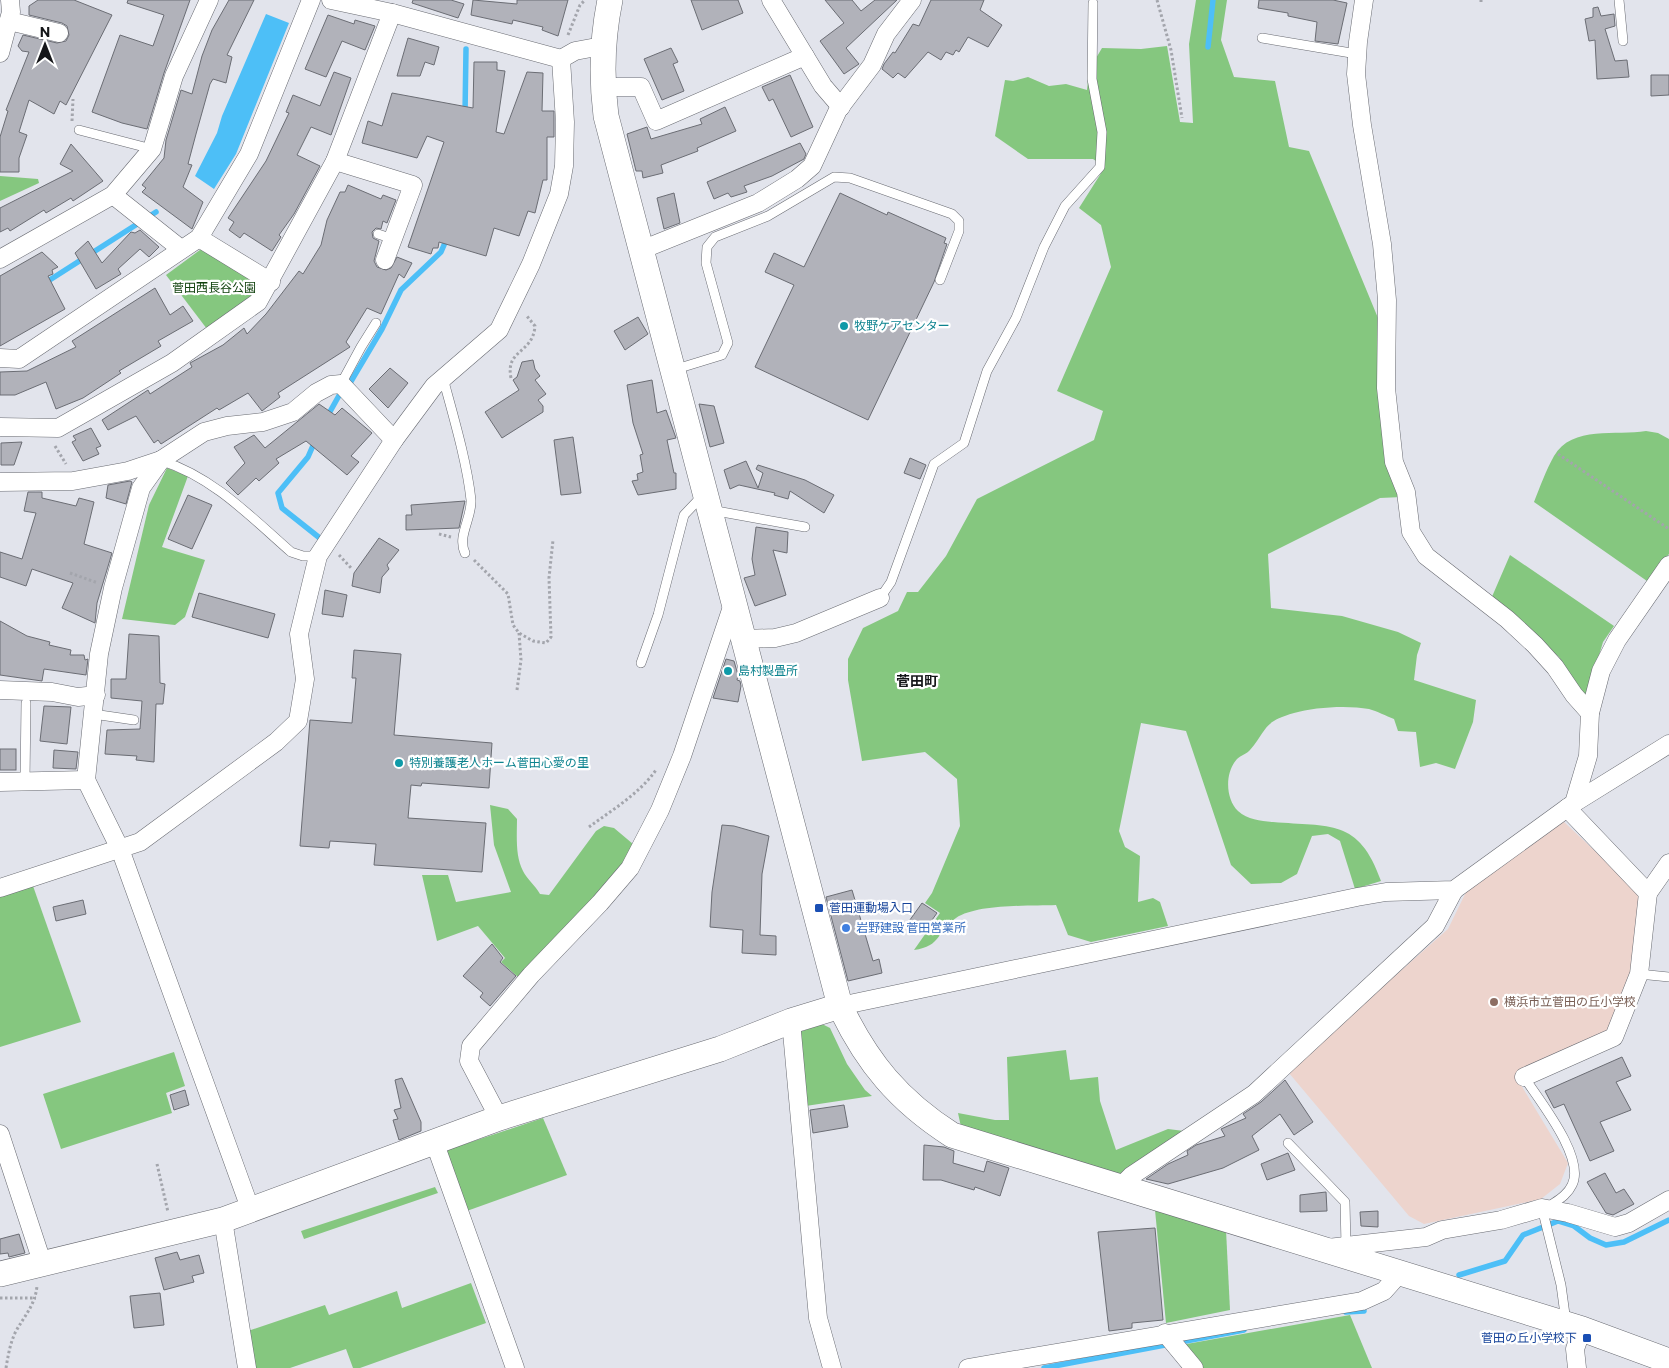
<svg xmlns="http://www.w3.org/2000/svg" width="1669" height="1368" viewBox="0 0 1669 1368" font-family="Commissioner,'Noto Sans JP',sans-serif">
<rect width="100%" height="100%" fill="#e2e4ec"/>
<!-- education -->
<polygon fill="#edd4cd" points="1563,821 1645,898 1635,973 1610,1032 1515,1075 1568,1163 1560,1184 1541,1199 1424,1224 1409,1216 1289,1073 1327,1036 1448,929 1469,886"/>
<!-- green -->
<g fill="#85c77f">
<path d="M1196,0h31l-6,40 13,37 41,4 14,66 20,4 69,167 1,70 23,109 -22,1 -112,56 3,54 71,8 56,16 23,11 -4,12 -3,25 62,20 -3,22 -18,47 -19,-6 -16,4 -4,-35 -18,-1 -4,-12c-8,-3 -17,-8 -25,-10 -21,-4 -55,-2 -75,4 -32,9 -26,16 -44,37 -3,4 -9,5 -13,9 -12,13 -12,39 1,52 10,9 23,10 35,11 57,5 86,-4 108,59l-26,8 -15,-48 -12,-7 -16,2 -15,38 -16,9 -30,1 -20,-19 -45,-134 -45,-8 -22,108 6,16 15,9 -2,46 15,-4 7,4 8,24 -77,16 -23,-7 -12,-30c-27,1 -79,-1 -100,13 -20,14 -14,28 -42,32l26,-37 -15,-10 7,-10 28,-67 -3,-47 -32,-27 -63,9 -14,-81v-21l15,-31 35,-17 9,-19h11l28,-36 31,-57 117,-59 9,-29 -46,-20 54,-124 -10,-42 -22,-17 26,-41 -12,-8h-65l-33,-23 10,-56 8,1 15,-4 21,9 17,-2 21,6 2,-20 13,-22 39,1 26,-3 13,76 13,1 -4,-79z"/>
<polygon points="0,176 38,179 39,183 0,201"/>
<polygon points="204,247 262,283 251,300 207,329 166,275"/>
<path d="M1646,431l12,2 11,6v115l-22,27 -113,-79c6,-15 12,-32 20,-46 18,-31 63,-20 92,-25z"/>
<polygon points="167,468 188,476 162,547 205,560 185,617 175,625 122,619 149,505"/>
<polygon points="1510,555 1614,626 1603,642 1586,699 1559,657 1491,599"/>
<path d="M490,805l18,4 9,10c0,16 -2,37 6,52 4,8 12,14 17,23l9,1 47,-64 8,-5 10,2 19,16 -13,27 -102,106 -17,-15 4,-4 -27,-32 -41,15 -15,-66h26l8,27 55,-10 -17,-47z"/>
<polygon points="33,886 81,1022 0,1047 0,897"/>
<polygon points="822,1024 830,1028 847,1064 865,1090 872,1096 799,1107 794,1034"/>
<polygon points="1066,1050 1070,1080 1098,1077 1100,1101 1116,1150 1168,1129 1184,1131 1117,1176 961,1127 958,1113 995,1120 1009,1120 1007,1057"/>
<polygon points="174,1052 185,1086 166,1093 172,1113 61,1149 43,1094"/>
<polygon points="543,1118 567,1175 464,1212 445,1161 447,1150"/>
<polygon points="435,1187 438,1193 304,1239 301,1231"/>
<polygon points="1155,1210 1226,1230 1230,1310 1166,1323"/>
<polygon points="471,1283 486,1323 360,1368 353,1368 346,1349 290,1368 249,1368 242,1333 325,1305 329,1315 397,1291 402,1308"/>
<polygon points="1350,1315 1372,1368 1200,1368 1181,1345"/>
</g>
<!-- water -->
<polygon fill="#4dbff7" points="266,14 289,23 236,154 214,189 195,176 217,133 222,116"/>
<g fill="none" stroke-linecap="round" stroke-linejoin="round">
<!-- stream -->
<g stroke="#4dbff7" stroke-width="5.5">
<polyline points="1208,47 1213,0"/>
<polyline points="465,114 466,49"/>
<polyline points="45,283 156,212"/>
<polyline points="350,383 382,329 401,290 441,252 447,238"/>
<polyline points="327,417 341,392"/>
<polyline points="315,441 308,457 278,493 282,508 321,539"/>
<polyline points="1459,1275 1505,1261 1523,1235 1558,1221 1574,1226 1590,1238 1606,1245 1624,1242 1669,1220"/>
<polyline points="1346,1312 1364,1311"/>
<polyline points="1044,1368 1244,1330"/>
</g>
</g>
<!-- building -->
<g fill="#b1b2ba" stroke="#6b6d74">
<polygon points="38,0 74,0 112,15 66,105 60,101 54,114 29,100 19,132 27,135 19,158 19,172 0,172 0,137 8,111 6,110 29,52 22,51 18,46 23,35 57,43 66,41 69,35 67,26 62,23 29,15 29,6"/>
<polygon points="128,0 190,0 164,73 147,129 122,123 92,112 120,35 153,46 164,15 127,3"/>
<polygon points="229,0 254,0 227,55 232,57 226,83 213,79 210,84 196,134 188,164 192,165 183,187 203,202 192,229 142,192 146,188 142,185 164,158 166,140 181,90 192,94 202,56 212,30"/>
<polygon points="413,0 451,0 464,4 458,18 412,3"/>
<polygon points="473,0 517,4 517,0 568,0 558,36 542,30 543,27 513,20 512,24 471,15"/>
<polygon points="691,0 738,0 743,13 702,30"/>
<polygon points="825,0 852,0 861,11 875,0 897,0 846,48 859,64 844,74 820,41 844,23"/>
<polygon points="931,0 984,0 980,10 1002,25 988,47 968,37 959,52 956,50 953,55 946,52 941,60 928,52 905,78 898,73 893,78 882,69 884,64 893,52 895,53 913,24 919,26"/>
<polygon points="1259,0 1333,0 1347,3 1338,44 1315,41 1317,22 1288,16 1288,13 1258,8"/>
<polygon points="1598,7 1601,16 1614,14 1615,26 1605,29 1615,61 1627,60 1629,77 1597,79 1595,40 1589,41 1585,19 1593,17 1593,8"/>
<polygon points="328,15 354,24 355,20 375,26 365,50 342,41 326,77 305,69"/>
<polygon points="408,38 439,47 434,65 425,62 420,76 397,76"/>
<polygon points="671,48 678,62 673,64 684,91 662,100 644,59"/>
<polygon points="474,62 497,62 497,70 505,71 496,132 504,134 527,72 543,73 542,111 554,111 554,137 547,137 547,180 543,180 535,213 528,211 519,236 494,228 486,256 439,242 438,248 433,248 431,254 408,247 444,142 427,136 417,158 362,143 368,121 382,126 392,93 473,108"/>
<polygon points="334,72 351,78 331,135 311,127 297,155 320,166 294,214 279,235 281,237 272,251 244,233 240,238 229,230 234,222 228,218 266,161 289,113 286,112 293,95 320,106"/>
<polygon points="790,75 813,127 791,137 773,99 769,101 762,87"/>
<polygon points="1651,75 1669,75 1669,95 1651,96"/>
<polygon points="725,107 736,131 697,148 698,151 661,165 663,173 643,178 642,171 636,171 627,134 647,127 651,139 702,124 700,119"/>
<polygon points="800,143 806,154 804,159 772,176 744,186 747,192 731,197 728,193 714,199 707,182"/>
<polygon points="71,144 103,181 73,201 71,198 46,213 44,210 10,231 8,228 0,232 0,208 73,171 60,164"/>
<polygon points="348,185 381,199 383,195 396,200 387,223 383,221 381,229 376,228 372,232 373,238 379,241 374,261 377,267 386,270 391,268 397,257 412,263 404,278 399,274 381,314 367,308 346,342 350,347 278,393 280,397 262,411 248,393 219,410 217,408 161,444 158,440 154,443 136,416 108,430 102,420 148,390 150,394 192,367 190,363 223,345 244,328 247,334 266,314 299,271 303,274 321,245 327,220 340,192 345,192"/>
<polygon points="674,193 680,223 664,229 657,198"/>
<polygon points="840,193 887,215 888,212 946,238 944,243 947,244 934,282 868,420 755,367 794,285 765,272 774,253 804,267"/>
<polygon points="140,230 159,247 149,257 140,249 118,269 121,274 96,289 75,253 88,241 102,263 131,232 135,233"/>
<polygon points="42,252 58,267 52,270 53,274 48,276 65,309 0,346 0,276"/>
<polygon points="155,288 170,315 183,306 193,321 158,341 161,346 119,371 121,373 83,398 56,409 46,382 15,395 0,395 0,372 27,371 76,347 72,341"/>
<polygon points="638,317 648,334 625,350 614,331"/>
<polygon points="533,360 535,369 540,376 535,380 546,394 538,400 543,406 543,412 502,438 485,412 519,390 513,380 517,377 522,362"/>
<polygon points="390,368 408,383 388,408 369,389"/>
<polygon points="652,380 657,413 666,410 676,438 667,440 674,473 676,473 676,489 638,495 632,481 638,480 637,474 643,472 640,455 643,454 633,423 627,385"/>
<polygon points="319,404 335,415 342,408 372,433 351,456 359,462 347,475 306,441 276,459 279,463 259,481 256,478 238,495 226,483 245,463 234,447 254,435 265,448"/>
<polygon points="699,404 714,406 724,443 710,447"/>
<polygon points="91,428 101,446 96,448 99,454 83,461 72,442 76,440 73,436"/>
<polygon points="573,437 581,493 561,495 554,440"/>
<polygon points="22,442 14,465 1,465 1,443"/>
<polygon points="910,458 926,465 920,479 904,473"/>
<polygon points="746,461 758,488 763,473 756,469 758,465 805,480 834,495 824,513 790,491 788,499 774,495 775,493 739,485 730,489 724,470"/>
<polygon points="130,481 132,482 126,504 106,498 108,485"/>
<polygon points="28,492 42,492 42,498 76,506 79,498 94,502 84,544 112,553 97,603 95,623 62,608 73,583 32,569 26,586 0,577 0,552 22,559 36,513 24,511"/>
<polygon points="188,495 212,505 192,549 168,539"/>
<polygon points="465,501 459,528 406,530 406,515 412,515 411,505"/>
<polygon points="756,527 788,532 787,553 773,550 786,595 755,606 744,578 755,575 752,559"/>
<polygon points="379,538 399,550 387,565 389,569 382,577 380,593 352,586 354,573"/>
<polygon points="325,590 347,595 343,617 322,614"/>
<polygon points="199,593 275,614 268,638 192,617"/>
<polygon points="0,621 27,636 50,642 49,645 71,650 70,655 84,655 85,660 88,659 86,675 44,669 42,681 0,675"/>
<polygon points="129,634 159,636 160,683 165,684 163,704 156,704 154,762 136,760 137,756 105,754 107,730 140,729 142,701 111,698 111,679 126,679"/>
<polygon points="354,650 401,654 394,735 492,743 489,788 422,783 421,786 411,785 408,818 486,823 482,872 374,865 376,844 330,841 329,848 300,846 310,720 352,723 356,678 352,678"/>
<polygon points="726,659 734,661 738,675 737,680 740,681 741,686 738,702 713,698"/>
<polygon points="44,706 71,707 67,744 40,741"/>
<rect x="0" y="749" width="16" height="21"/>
<polygon points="54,750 78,752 76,769 53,768"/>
<polygon points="722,825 734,826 769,836 762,874 760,935 776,936 776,955 742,953 743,930 710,927 712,892"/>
<polygon points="852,890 873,961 879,959 882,973 848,981 826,897"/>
<polygon points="83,900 86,914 56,921 53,907"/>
<polygon points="922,903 937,913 922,934 907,924"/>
<polygon points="492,944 503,958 500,962 516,976 490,1006 480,997 483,993 463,976"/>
<polygon points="1622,1057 1631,1076 1616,1082 1631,1110 1600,1122 1614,1151 1590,1161 1564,1104 1554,1108 1545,1091"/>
<polygon points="402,1078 421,1122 421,1131 399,1140 393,1120 398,1119 394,1110 401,1108 395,1080"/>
<polygon points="1285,1080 1313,1122 1294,1135 1280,1114 1252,1136 1259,1150 1223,1168 1168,1184 1146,1179 1168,1164 1188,1155 1187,1151 1196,1145 1225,1136 1221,1129 1246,1118 1243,1114 1261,1102"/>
<polygon points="185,1090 189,1105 174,1110 170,1095"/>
<polygon points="844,1105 848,1127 813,1133 810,1110"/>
<polygon points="924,1145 944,1147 954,1151 953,1163 984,1172 987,1161 1009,1168 1000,1196 975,1187 974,1190 941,1180 923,1180"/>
<polygon points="1288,1153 1295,1170 1267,1180 1261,1164"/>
<polygon points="1605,1173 1616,1193 1624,1189 1634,1204 1613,1215 1606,1213 1587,1182"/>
<polygon points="1326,1192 1327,1211 1300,1212 1300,1195"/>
<polygon points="1378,1211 1378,1227 1361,1226 1360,1212"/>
<polygon points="1155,1228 1163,1320 1132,1323 1132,1328 1109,1331 1098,1232"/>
<polygon points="19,1234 25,1253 9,1257 8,1253 0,1254 0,1239"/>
<polygon points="177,1252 180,1260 199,1255 204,1273 192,1276 194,1282 164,1290 155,1258"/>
<polygon points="160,1293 164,1325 134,1328 130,1296"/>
</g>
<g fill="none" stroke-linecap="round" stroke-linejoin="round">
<defs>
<g id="lane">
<polyline points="1619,0 1623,41"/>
<polyline points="1262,38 1357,54"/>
<polyline points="79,130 152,149"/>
<polyline points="378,234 393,239"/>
<polyline points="673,370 722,355 728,343 706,263 707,247 715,237 768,216 834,177 850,178 952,214 959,221 959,231 940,280"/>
<path d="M443,378c10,37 24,84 28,122 1,18 -14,36 -6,53"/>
<polyline points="341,384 361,347 376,323"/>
<path d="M162,461c51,16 89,56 129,91l12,4h15"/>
<polyline points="711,510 805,527"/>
<polyline points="880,598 891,582 934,464 964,443 987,371 1016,318 1044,247 1065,206 1100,167 1102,132 1092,79 1093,3"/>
<polyline points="641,663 658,615 684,515 703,495"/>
<polyline points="93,714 134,720"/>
<polyline points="25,782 26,703"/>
<polyline points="1639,974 1669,977"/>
<path d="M1524,1077c15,23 62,81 48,108 -5,11 -16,16 -25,23"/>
<polyline points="1288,1143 1345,1202 1346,1246"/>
<polyline points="1542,1208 1561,1285 1566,1322"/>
</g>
<g id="street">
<polyline points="331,0 392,13 561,59"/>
<polyline points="771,0 823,86 841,107"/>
<polyline points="1364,0 1358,42 1356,74 1362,125 1382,244 1387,300 1386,388 1394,462 1406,492 1411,532 1426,556 1507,619 1535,645 1555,667 1574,695 1590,713"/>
<polyline points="9,21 59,33"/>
<polyline points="0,53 11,12 10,0"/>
<polyline points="602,87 641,87 656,121 805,56"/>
<polyline points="335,161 413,185 385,260"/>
<polyline points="113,195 181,249"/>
<polyline points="199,238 271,282"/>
<polyline points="641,250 758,203 797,179 812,166 838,110 872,65 886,34 912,0"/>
<polyline points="0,259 113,195 152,149 174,76 209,0"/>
<polyline points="0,358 19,359 199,238 249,154 311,0"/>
<polyline points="0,427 58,428 172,363 258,302 335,161 392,13"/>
<polyline points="0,482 73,481 128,471 161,460"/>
<polyline points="744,639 775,638 796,633 880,598"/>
<polyline points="0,690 52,692 78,697 96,695"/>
<polyline points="86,780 99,654 113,588 141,488 161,460 204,432 227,426 263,422 293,412 316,393 331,385 341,384 394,440"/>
<polyline points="0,782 86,780 120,849 251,1211"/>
<polyline points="1574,803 1669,744"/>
<polyline points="0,888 140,842 276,742 298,721 305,679 299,634 318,556 394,440 434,386 499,330 531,264 559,194 564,166 565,122 561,59 575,51 602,46"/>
<polyline points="1648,893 1669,863"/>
<polyline points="840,1006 1357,897 1386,892 1454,890 1574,803 1588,756 1590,713 1601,671 1617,640 1669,565"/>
<polyline points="791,1021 818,1318 832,1368"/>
<polyline points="1524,1077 1614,1037 1639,974 1648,893 1567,808"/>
<polyline points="499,1118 469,1061 471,1046 531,975 600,903 630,868 660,810 682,756 734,601"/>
<polyline points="0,1134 43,1265"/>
<polyline points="434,1141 515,1368"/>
<polyline points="1120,1187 1131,1176 1254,1094 1435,926 1454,890"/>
<polyline points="223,1220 247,1368"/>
<polyline points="1328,1248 1426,1237 1442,1230 1501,1220 1542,1208 1568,1213 1615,1227 1629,1223 1669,1200"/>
<polyline points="1165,1333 1194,1368"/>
<polyline points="968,1368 1362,1301 1384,1291 1401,1272"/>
<polyline points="1577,1368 1575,1349 1582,1329"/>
</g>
<g id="secondary">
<path d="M610,0c-8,39 -9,76 -4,116l234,890c27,57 59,95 112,129l630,194 87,32"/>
<polyline points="0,1274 223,1220 499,1118 720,1049 791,1021 840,1006"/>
</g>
</defs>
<!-- lane casing -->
<use href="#lane" stroke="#696b72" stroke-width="10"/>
<!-- street casing -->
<use href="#street" stroke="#696b72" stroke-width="19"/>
<!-- secondary casing -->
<use href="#secondary" stroke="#696b72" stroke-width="26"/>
<!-- path -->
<g stroke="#a3a5ac" stroke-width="3" stroke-dasharray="2.5 2.5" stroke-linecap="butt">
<polyline points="1157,0 1171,50 1182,118"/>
<polyline points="1481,2 1481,0"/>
<polyline points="568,35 580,5 585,0"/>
<polyline points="72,121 73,99"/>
<path d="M511,378c-6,-29 22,-24 24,-52l-9,-11"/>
<polyline points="55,446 66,464"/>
<polyline points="1558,454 1669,529"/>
<polyline points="439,534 451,537"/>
<polyline points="339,555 352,569"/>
<polyline points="474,560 508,594 513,625 519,633 533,641 546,643 551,637 549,578 553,540"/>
<polyline points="70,573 98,583"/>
<polyline points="517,690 521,660 519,633"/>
<path d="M589,827c23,-17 50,-33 67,-57"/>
<polyline points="157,1164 168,1212"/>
<polyline points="0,1298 36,1298"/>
<path d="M6,1368c2,-12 4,-24 9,-35 9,-17 20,-27 22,-47"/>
</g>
<!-- lane -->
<use href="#lane" stroke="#fff" stroke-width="9"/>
<!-- street -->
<use href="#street" stroke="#fff" stroke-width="18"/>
<!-- secondary -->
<use href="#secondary" stroke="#fff" stroke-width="25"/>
</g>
<!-- markers -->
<g fill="#0f9aa8" stroke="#fff" stroke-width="2">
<circle cx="844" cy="326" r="5"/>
<circle cx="728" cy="671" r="5"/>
<circle cx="399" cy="763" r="5"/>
</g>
<g fill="#1a4fb4" stroke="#fff" stroke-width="2">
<rect x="814" y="903" width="10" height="10" rx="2.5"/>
<rect x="1582" y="1333" width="10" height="10" rx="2.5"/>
</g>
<circle fill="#3f7fe0" stroke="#fff" stroke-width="2" cx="846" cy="928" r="5"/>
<circle fill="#8d6e63" stroke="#fff" stroke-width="2" cx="1494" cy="1002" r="5"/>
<g text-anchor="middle" stroke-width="4.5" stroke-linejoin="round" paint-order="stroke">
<!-- park labels -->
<g font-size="12" fill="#11410e" stroke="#fff">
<text x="214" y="292">菅田西長谷公園</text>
</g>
<!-- culture labels -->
<g font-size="12" fill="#0d838f" stroke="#fff" text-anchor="start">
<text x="854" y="330">牧野ケアセンター</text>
<text x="738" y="675">島村製畳所</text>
<text x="409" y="767">特別養護老人ホーム菅田心愛の里</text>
</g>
<!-- transit labels -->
<g font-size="12" fill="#164399" stroke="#fff" text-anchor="start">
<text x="829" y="912">菅田運動場入口</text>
<text x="1577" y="1342" text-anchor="end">菅田の丘小学校下</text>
</g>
<!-- shop labels -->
<g font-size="12" fill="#366cbe" stroke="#fff" text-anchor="start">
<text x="856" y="932">岩野建設 菅田営業所</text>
</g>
<!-- education labels -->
<g font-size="12" fill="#785e54" stroke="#fff" text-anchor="start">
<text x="1504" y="1006">横浜市立菅田の丘小学校</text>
</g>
<!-- neighbourhood labels -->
<g font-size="14" font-weight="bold" fill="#151619" stroke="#fff">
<text x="917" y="686">菅田町</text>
</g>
</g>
<!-- north arrow -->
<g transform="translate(45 45)" stroke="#ffffff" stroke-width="4" paint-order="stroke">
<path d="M0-4L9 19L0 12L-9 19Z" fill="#151619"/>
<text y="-8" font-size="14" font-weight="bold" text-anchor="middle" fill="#151619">N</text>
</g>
</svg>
